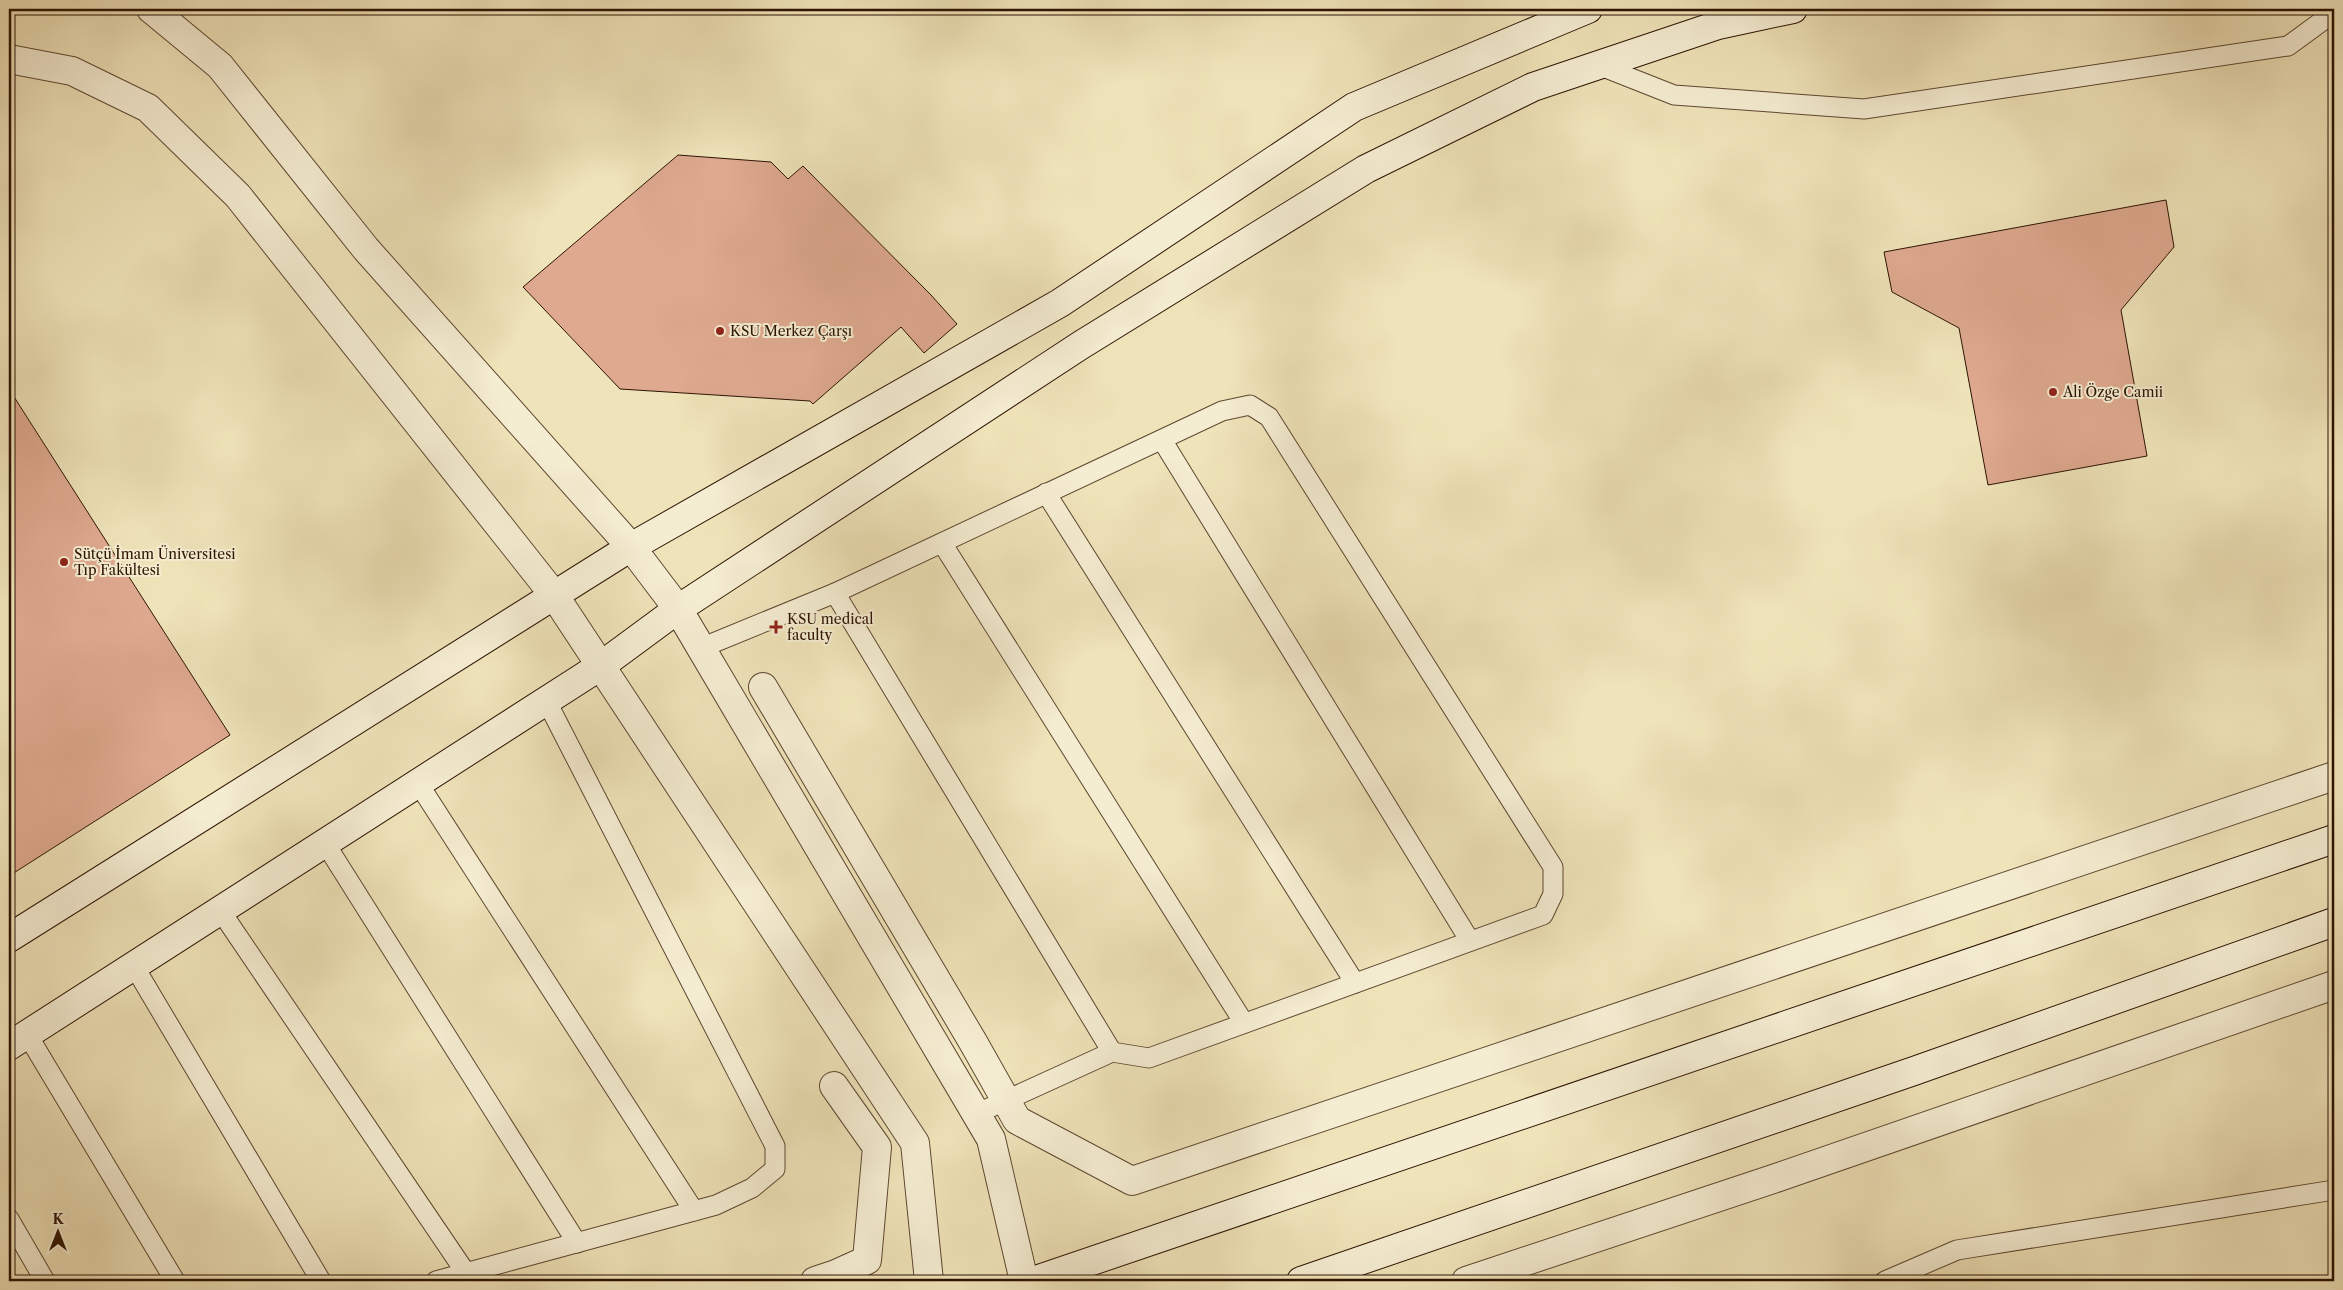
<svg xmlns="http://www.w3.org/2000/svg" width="2343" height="1290" viewBox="0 0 2343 1290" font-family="'Libre Caslon Text',serif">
<rect width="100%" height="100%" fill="#efe3b9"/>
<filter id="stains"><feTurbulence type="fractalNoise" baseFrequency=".004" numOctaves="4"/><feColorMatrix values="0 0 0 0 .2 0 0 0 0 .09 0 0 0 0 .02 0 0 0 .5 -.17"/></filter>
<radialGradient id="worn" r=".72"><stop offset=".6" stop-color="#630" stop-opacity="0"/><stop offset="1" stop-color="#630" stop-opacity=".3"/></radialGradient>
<!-- building -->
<g fill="#dea98f" stroke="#2d1302">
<polygon points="678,155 771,162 788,179 803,166 931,295 957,324 924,353 901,327 813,404 810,401 620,389 523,287"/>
<polygon points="2166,200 2174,247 2121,310 2147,456 1988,485 1959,328 1892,292 1884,252"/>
<polygon points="9,389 230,735 9,876"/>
</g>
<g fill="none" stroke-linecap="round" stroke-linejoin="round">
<defs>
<g id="lane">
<polyline points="1598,65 1674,95 1864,109 2288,46 2329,16 2331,9"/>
<polyline points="1162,440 1470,941"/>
<polyline points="1046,493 1355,983"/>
<polyline points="942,543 1244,1023"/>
<polyline points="835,593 1222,411 1250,405 1269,417 1553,867 1553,894 1543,915 1149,1058 1112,1052"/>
<polyline points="701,648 835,593 1112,1052 976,1114"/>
<polyline points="418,783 694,1211"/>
<polyline points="325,843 577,1243"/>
<polyline points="220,910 466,1273"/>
<polyline points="134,966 321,1281"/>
<polyline points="27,1034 175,1281"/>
<polyline points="9,1219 45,1281"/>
<polyline points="436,1281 716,1205 752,1188 775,1169 775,1146 546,700"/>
<polyline points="1885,1281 1957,1250 2334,1190"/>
</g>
<g id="street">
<polyline points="151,9 220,66 366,249 631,547 678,609 991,1139 1024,1281"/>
<polyline points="9,59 72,71 148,108 238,196 554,595 915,1143 929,1281"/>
<polyline points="763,687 973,1042 1017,1120 1132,1181 2334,776"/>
<polyline points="815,1281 836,1274 867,1260 877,1147 834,1086"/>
<polyline points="1466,1281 1779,1177 2334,985"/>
</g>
<g id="secondary">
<polyline points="9,938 631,547 1060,303 1354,107 1588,9"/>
<polyline points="9,1046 602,665 678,609 1081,345 1366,169 1533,87 1718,25 1793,9"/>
<polyline points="1033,1281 2334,839"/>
<polyline points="1301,1281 1914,1071 2334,922"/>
</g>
</defs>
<!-- lane casing -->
<use href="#lane" stroke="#5e4730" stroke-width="21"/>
<!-- street casing -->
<use href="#street" stroke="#5e4730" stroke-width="30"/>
<!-- secondary casing -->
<use href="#secondary" stroke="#2d1302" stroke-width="30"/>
<!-- lane -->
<use href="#lane" stroke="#f5edd2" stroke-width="19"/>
<!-- street -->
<use href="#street" stroke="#f5edd2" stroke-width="28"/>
<!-- secondary -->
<use href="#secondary" stroke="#f5edd2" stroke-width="28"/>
</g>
<!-- markers -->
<g fill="#8f2418" stroke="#f5edd2" stroke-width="2">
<circle cx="720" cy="331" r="5"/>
<circle cx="2053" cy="392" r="5"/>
<circle cx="64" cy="562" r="5"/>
<path d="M773.5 619.5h5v5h5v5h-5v5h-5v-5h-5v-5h5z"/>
</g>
<g text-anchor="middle" stroke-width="4" stroke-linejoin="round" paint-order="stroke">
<!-- poi labels -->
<g font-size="14" fill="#2d1302" stroke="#f5edd2" text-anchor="start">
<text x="730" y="336">KSU Merkez Çarşı</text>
<text x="2063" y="397">Ali Özge Camii</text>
<text x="74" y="559">Sütçü İmam Üniversitesi<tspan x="74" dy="16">Tıp Fakültesi</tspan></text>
<text x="787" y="624">KSU medical<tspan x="787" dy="16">faculty</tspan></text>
</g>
</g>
<!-- margin -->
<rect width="2343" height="1290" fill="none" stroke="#efe3b9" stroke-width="30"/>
<rect x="10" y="10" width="2323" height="1270" fill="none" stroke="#2d1302" stroke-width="2.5"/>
<rect x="15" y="15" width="2313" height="1260" fill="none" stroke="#2d1302"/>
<!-- north arrow -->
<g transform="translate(58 1232)" stroke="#f5edd2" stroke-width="4" paint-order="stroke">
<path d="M0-4L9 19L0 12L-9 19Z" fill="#2d1302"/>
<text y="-8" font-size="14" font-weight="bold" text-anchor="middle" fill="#2d1302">K</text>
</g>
<rect width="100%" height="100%" filter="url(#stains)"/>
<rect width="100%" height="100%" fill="url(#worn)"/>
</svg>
